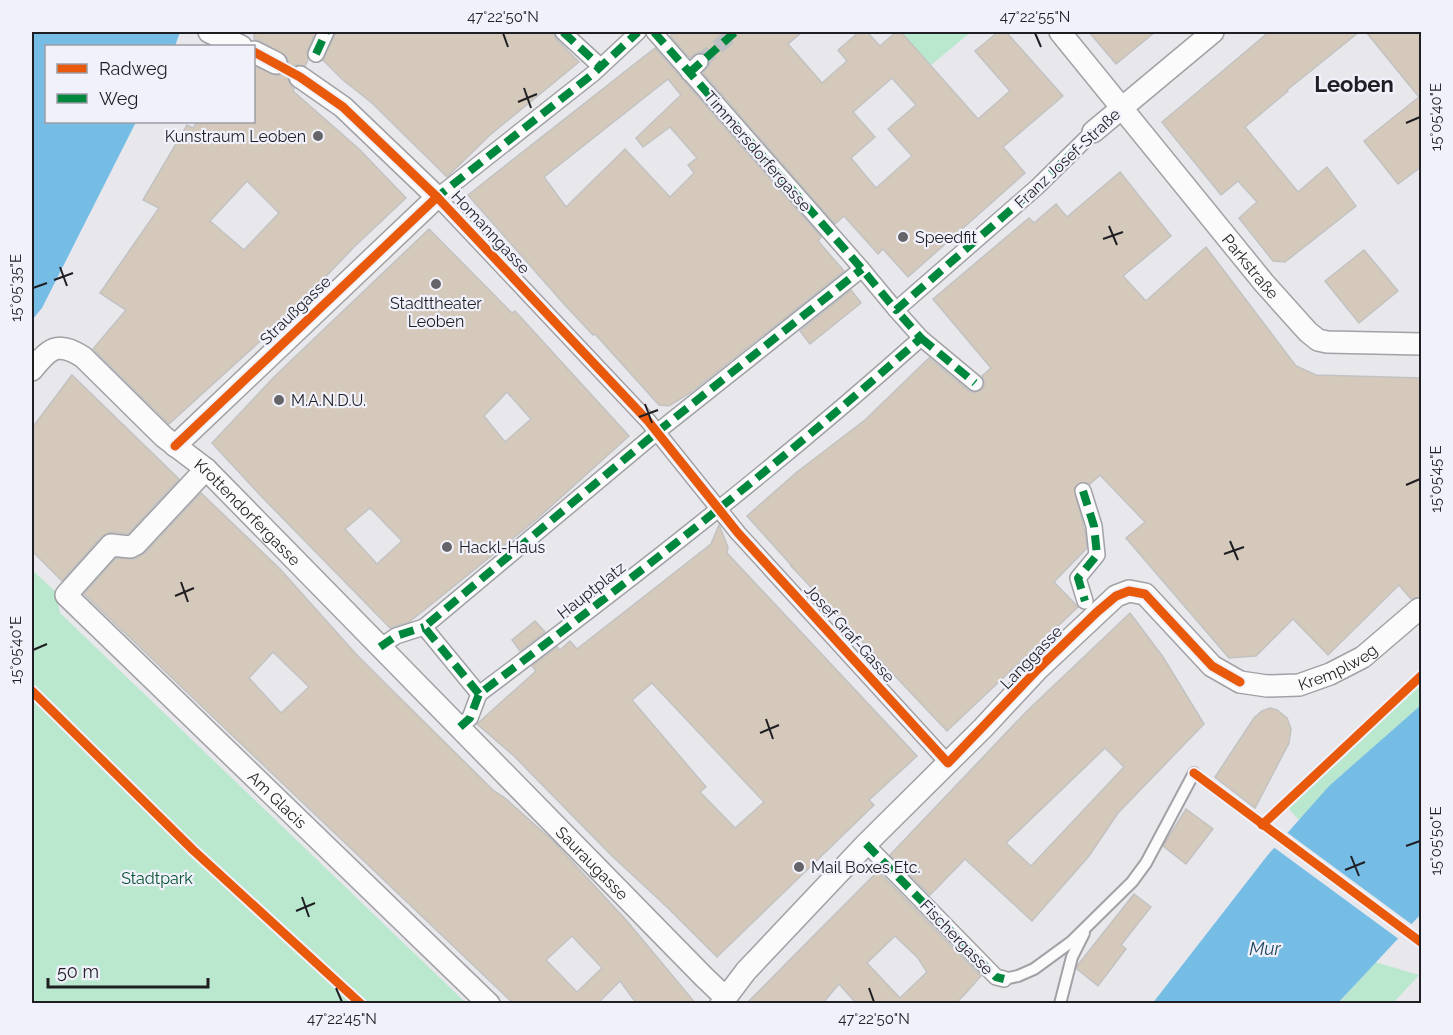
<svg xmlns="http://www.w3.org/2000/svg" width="1453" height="1035" viewBox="0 0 1453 1035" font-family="Raleway,sans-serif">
<rect width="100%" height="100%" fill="#e7e7ec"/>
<!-- green -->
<g fill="#bae8ce">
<polygon points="901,32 971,32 931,65"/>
<polygon points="32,570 56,592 60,613 466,1003 32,1003"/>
<polygon points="1421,681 1421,705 1330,786 1299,820 1288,808 1394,704"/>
<polygon points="1375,962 1419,975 1393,1003 1338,1004"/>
</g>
<!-- water -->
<g fill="#76bde6">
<polygon points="32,32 180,32 175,46 46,46 46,122 136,122 42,308 32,320"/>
<polygon points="1421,705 1421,914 1338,1003 1152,1004 1267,856 1329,786"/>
</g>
<!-- pier -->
<polygon fill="#e7e7ec" points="1285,831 1414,926 1400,940 1272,846"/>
<!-- building -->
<g fill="#d4c9ba" stroke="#c3c2c2" stroke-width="1.5" fill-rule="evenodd">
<path d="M254,32h62l-9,19 1,9 -3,6 -10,-1 -5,4 -3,7 2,7 5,6 -1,2 66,58 47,49 -51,48 -66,69 -120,109 -76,-75 33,-39 -26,-17 59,-85 -16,-8 44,-75 6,3 4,-6h57v-56l22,10 6,-2 5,-5 2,-6 -3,-7 -26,-15 -6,-2zM247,181l32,32 -35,37 -34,-29z"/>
<polygon points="336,32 553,32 556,39 579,62 490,135 447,177 372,103 343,80 323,60"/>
<path d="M675,32h127l-14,12 34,39 25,-22 -9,-11 21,-18h8l13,14 16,-14h5l77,87 32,-28 -35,-40 23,-19h8l57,64 -60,51 22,26 -117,104 -25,-28 -5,5 -34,-38 -9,8 -132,-151 7,-9 -3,-8 -9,-4 -8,6 -20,-22zM892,78l24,27 -28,24 24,27 -36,32 -25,-30 24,-21 -22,-25z"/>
<polygon points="1089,32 1155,32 1116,64"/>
<polygon points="1269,32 1359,32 1287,90 1288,91 1245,127 1298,192 1327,167 1356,206 1285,262 1273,261 1239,218 1257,202 1238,181 1221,195 1162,122"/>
<polygon points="1366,32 1422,32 1422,166 1398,184 1364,141 1419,97"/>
<path d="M655,48l166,189 -3,4 26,30 -154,122 -21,13 -10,-1 -64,-71 -2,1 -29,-31 -96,-109zM668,79l13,16 -45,43 7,9 27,-20 27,31 -9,7 6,8 -24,24 -45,-48 -59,58 -22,-30z"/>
<polygon points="1120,172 1171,236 1123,276 1146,301 1206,247 1296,366 1316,375 1422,378 1422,597 1411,599 1399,585 1328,655 1293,619 1256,656 1229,658 1126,538 1145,522 1100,475 1090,484 1081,482 1074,488 1085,532 1087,548 1054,582 1078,607 947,731 790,565 793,567 747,516 797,472 865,420 929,358 968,390 974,393 982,390 985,384 982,376 991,368 933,299 1029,218 1034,223 1056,204 1067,217"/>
<path d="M429,229l83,84 3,-2 114,125 -91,82 -95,77 -34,27 -19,6 -130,-133 -48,-52 64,-68zM507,392l24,27 -26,23 -21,-26zM370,508l32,33 -25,23 -32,-35z"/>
<polygon points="1364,250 1398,291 1359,323 1325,281"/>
<polygon points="851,290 861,303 810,344 800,331"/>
<polygon points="72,375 179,479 128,534 112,532 102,536 62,581 32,551 32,428"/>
<path d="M201,493l79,76 76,85 39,39 98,97 12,8 48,43 74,80 69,83h-59l-17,-23 -23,23h-83l-430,-410 32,-36 19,1 10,-6zM273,652l36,35 -28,26 -32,-35zM572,936l30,32 -25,24 -31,-32z"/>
<path d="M719,525l9,22 -1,6 190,203 -48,44 5,5 -157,152 -49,-49 -58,-54 -96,-98 -37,-32 59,-53 -4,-5 25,-19 3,3 10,-9 7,8 134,-105zM652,683l112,119 -29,26 -35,-36 6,-5 -74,-87z"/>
<path d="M1130,613l33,44 41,67 -86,89 -29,43 -57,65 -67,-62 -35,36 -40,-40 136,-143zM1105,748l19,19 -93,99 -25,-23z"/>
<polygon points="535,621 545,632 520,651 512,640"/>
<polygon points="1270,708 1277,710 1287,718 1291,729 1289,743 1255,808 1215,777 1254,718 1262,711"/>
<polygon points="1186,809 1213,829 1186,864 1163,846"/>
<path d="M878,871l103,105 -16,18 -10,10h-98l-18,-20 -17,20h-76zM895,936l23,22 9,14 -27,26 -33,-35z"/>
<polygon points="1134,894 1151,907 1121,945 1126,949 1098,986 1077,969 1077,966"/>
</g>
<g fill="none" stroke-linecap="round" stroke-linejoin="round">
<!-- pedestrian-tunnel -->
<polyline stroke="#bfbfc4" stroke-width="15" stroke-dasharray="15 8" stroke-linecap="butt" points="700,62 735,32"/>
<defs>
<g id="service">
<polyline points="1004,979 1018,976 1034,969 1071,942 1132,882 1146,863 1194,773"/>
<polyline points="1060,1004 1072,957 1084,933"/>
</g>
<g id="pedestrian">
<polyline points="563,32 600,66"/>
<polyline points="638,32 594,73 437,197 648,421 738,533 948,763"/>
<polyline points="654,32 862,269 896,310 1037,187 1093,132"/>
<polyline points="316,54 326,32"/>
<polyline points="689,73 700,62"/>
<polyline points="921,338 975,383"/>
<polyline points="1083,491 1094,526 1097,555 1078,578 1085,601"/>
<polyline points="380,647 396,636 424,627"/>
<polyline points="479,694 424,627 657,432 862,269"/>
<path d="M460,727l10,-9 9,-24c152,-114 301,-230 442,-356l-25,-28"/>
<polyline points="866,844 996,977 1004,979"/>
</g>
<g id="minor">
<polyline points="209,32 241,46"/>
<path id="s1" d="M1060,32l204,251 44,49 10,8 9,2 95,2"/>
<polyline points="254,52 276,63"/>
<polyline points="1093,132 1213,32"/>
<path id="s2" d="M32,370c17,-21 25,-30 51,-13l81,80 42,32 498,508 22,21"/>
<polyline points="175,446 437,197 343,107 300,77"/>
<path id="s3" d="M206,469l-70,75 -6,3 -19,-2 -45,50 423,409"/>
<path id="s4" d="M721,1004l25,-33 120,-127 117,-116 55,-59 78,-73 13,-5 16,3 67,72 28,16 27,4 32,-1 31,-11 33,-17 56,-48"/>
</g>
</defs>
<!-- service casing -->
<use href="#service" stroke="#a1a1a6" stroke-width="14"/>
<!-- pedestrian casing -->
<use href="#pedestrian" stroke="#a1a1a6" stroke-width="18"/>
<!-- minor casing -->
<use href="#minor" stroke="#a1a1a6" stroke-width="24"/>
<!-- service -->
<use href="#service" stroke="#fbfbfc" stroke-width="10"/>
<!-- pedestrian -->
<use href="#pedestrian" stroke="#fbfbfc" stroke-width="15"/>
<!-- minor -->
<use href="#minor" stroke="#fbfbfc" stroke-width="21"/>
<!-- quiet -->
<g stroke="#00873e" stroke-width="8" stroke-dasharray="15 8" stroke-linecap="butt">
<polyline points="563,32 600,66"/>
<polyline points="654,32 862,269 896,310 1037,187 1093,132"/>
<polyline points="316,54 326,32"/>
<polyline points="689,73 735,32"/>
<polyline points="440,200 437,197 594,73 638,32"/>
<polyline points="921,338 975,383"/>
<polyline points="1083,491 1094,526 1097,555 1078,578 1085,601"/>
<polyline points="380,647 396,636 424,627"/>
<polyline points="479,694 424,627 657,432 862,269"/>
<path d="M460,727l10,-9 9,-24c152,-114 301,-230 442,-356l-25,-28"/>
<polyline points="866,844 996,977 1004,979"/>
</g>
<defs>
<g id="cycleway">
<polyline points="254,52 300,77 343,107 437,197 648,421 738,533 948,763 1038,669 1097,612 1116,596 1129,591 1145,594 1212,666 1240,682"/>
<polyline points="175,446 437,197"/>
<polyline points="32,691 193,850 361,1004"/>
<polyline points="1194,773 1422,943"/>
<polyline points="1262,825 1422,675"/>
</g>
</defs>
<!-- cycleway casing -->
<use href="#cycleway" stroke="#f1f1fc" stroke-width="13"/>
<!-- cycleway -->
<use href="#cycleway" stroke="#e8590c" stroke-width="9"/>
</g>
<!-- ticks -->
<path fill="none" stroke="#1f1f23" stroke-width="2" d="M503,33l5,14M1035,33l6,14M524,88l7,20M518,102l19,-8M1406,123l14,-6M1109,226l8,19M1103,239l20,-7M60,267l7,19M54,280l19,-7M33,288l14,-5M645,404l7,19M639,417l19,-7M1406,485l14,-6M1230,541l8,19M1224,554l20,-7M181,582l7,20M175,596l19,-8M33,650l14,-6M766,719l7,20M760,733l19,-8M1406,846l14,-5M1351,856l8,20M1345,870l20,-8M302,897l7,20M296,911l19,-8M336,988l6,14M869,988l5,14"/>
<!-- markers -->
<g fill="#656569" stroke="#f1f1fc" stroke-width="2">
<circle cx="318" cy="136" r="6"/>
<circle cx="903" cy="237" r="6"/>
<circle cx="436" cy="284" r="6"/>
<circle cx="279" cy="400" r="6"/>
<circle cx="447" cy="547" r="6"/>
<circle cx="799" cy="867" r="6"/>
</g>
<g text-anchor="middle" stroke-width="4.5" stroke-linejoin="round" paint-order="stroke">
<!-- poi labels -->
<g font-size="16" fill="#1f1f23" stroke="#f1f1fc" text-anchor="start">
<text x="306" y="142" text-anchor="end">Kunstraum Leoben</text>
<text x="915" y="243">Speedfit</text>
<text x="436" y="309" text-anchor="middle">Stadttheater<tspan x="436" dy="18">Leoben</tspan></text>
<text x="291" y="406">M.A.N.D.U.</text>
<text x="459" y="553">Hackl-Haus</text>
<text x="811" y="873">Mail Boxes Etc.</text>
</g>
<!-- street labels -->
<g font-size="16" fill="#1f1f23" stroke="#f1f1fc">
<text transform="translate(758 151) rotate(49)" y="6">Timmersdorfergasse</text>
<text transform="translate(1067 158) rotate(-43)" y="6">Franz Josef-Straße</text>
<text transform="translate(491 232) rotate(47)" y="6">Homanngasse</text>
<text dy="6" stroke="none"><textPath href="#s1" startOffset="302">Parkstraße</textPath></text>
<text transform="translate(295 310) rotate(-44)" y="6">Straußgasse</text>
<text dy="6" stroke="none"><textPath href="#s2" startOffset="288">Krottendorfergasse</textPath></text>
<text transform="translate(591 590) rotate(-38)" y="6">Hauptplatz</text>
<text transform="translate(850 633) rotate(48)" y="6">Josef Graf-Gasse</text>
<text transform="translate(1031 657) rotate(-46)" y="6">Langgasse</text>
<text dy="6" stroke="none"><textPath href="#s4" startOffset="831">Kremplweg</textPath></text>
<text dy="6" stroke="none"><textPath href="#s3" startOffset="490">Am Glacis</textPath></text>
<text dy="6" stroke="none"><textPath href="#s2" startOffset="780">Sauraugasse</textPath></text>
<text transform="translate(957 937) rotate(46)" y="6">Fischergasse</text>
</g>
<!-- park labels -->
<g font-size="16" fill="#03522e" stroke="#f1f1fc">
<text x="157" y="884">Stadtpark</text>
</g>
<!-- water labels -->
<g font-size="18" font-style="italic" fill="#1c465d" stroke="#f1f1fc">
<text x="1265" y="955">Mur</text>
</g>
<!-- district labels -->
<g font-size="22" font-weight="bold" fill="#1f1f23" stroke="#f1f1fc">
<text x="1354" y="92">Leoben</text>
</g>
</g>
<!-- border -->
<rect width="1453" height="1035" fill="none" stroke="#f1f1fc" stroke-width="66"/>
<!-- legend -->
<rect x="45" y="45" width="210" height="78" fill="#f1f1fc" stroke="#9d9da5" stroke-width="1.5"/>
<rect x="57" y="64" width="30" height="9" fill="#e8590c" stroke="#9d9da5" stroke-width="1.5"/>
<text x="99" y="75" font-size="18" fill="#1f1f23">Radweg</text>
<rect x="57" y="94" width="30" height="9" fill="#00873e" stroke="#9d9da5" stroke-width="1.5"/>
<text x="99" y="105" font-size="18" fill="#1f1f23">Weg</text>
<!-- scale -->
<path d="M48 978v9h160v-9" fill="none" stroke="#1f1f23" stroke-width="3"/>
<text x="57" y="978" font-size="18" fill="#1f1f23" stroke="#f1f1fc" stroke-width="4.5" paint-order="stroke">50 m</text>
<rect x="33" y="33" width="1387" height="969" fill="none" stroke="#1f1f23" stroke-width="2"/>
<g font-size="15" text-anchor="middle" fill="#1f1f23">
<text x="503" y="22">47°22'50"N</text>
<text x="1035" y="22">47°22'55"N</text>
<text transform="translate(1436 117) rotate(-90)" y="5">15°05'40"E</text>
<text transform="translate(16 288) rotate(-90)" y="5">15°05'35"E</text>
<text transform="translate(1436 479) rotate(-90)" y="5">15°05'45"E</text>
<text transform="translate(16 650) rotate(-90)" y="5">15°05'40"E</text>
<text transform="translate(1436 841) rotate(-90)" y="5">15°05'50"E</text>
<text x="342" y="1024">47°22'45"N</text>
<text x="874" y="1024">47°22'50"N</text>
</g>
</svg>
